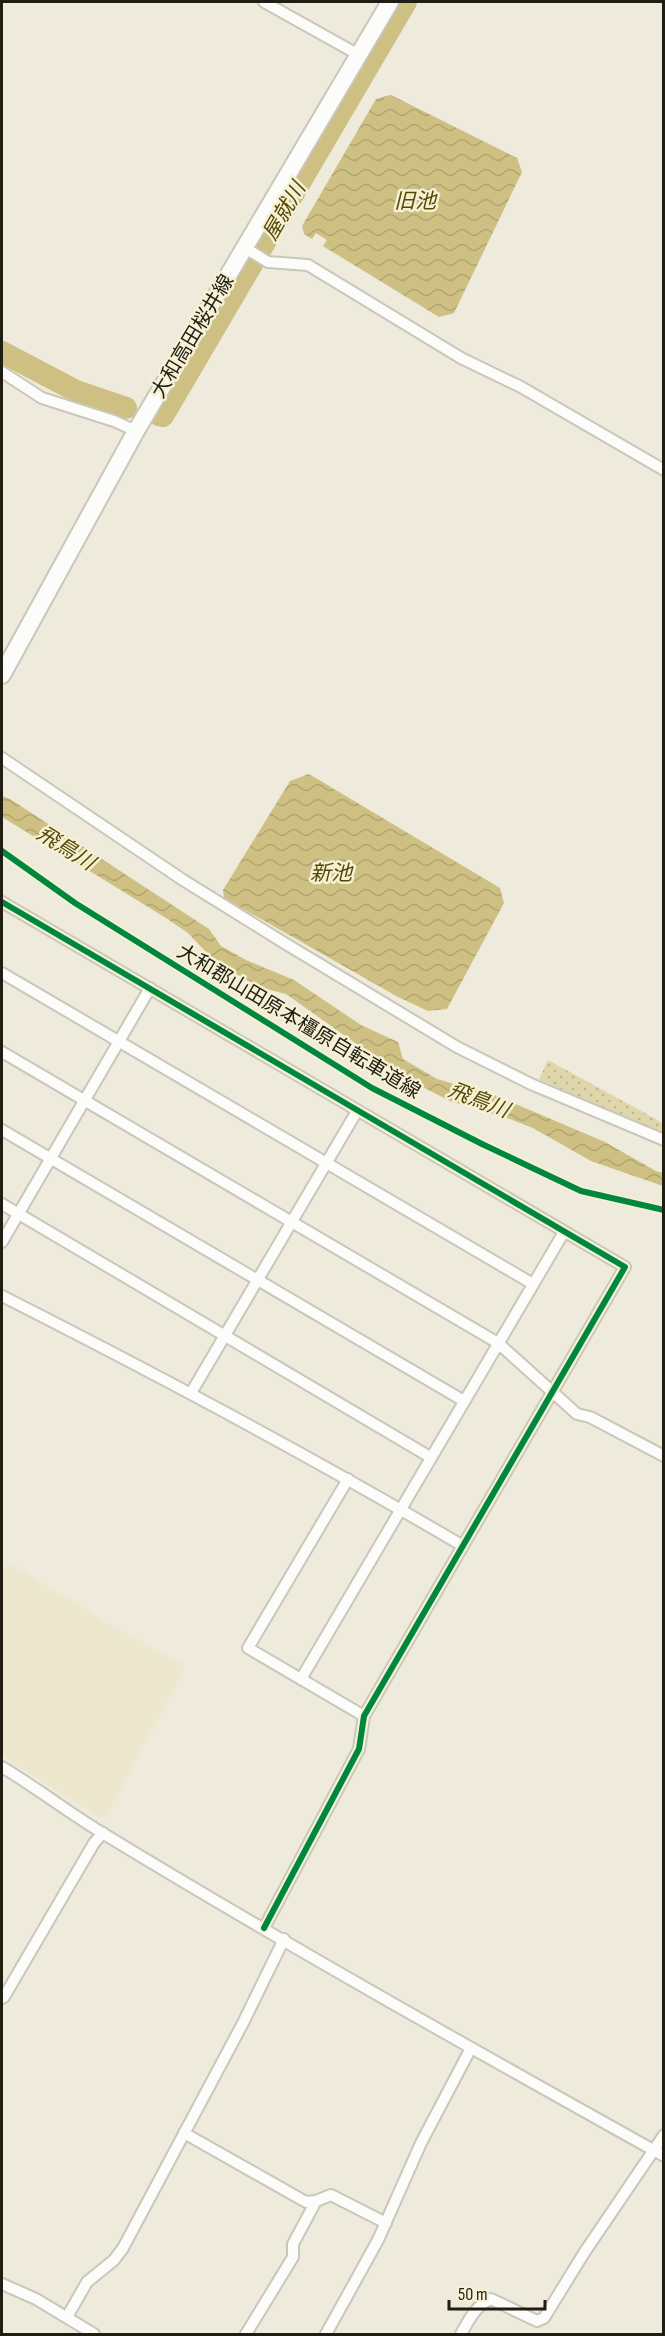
<svg xmlns="http://www.w3.org/2000/svg" width="665" height="2336" viewBox="0 0 665 2336" font-family="'Sofia Sans Condensed','Noto Sans JP',sans-serif">
<defs>
<pattern id="grass-dots" width="8" height="8" patternUnits="userSpaceOnUse" patternTransform="scale(1.5)"><rect width="8" height="8" fill="#e0d6ab"/><path d="M2 2h.1M6 6h.1" fill="none" stroke="#c0b792" stroke-width="1.8" stroke-linecap="round"/></pattern>
<pattern id="water-waves" width="16" height="10" patternUnits="userSpaceOnUse" patternTransform="scale(1.5)"><rect width="16" height="10" fill="#cec083"/><path d="M0 5q4-4 8 0t8 0" fill="none" stroke="#b1a570"/></pattern>
</defs>
<rect width="100%" height="100%" fill="#eeebdc"/>
<!-- built -->
<polygon fill="#ede7cd" points="13,1565 114,1627 183,1664 184,1670 105,1818 100,1818 2,1755 2,1569"/>
<!-- grass -->
<polygon fill="url(#grass-dots)" points="548,1060 663,1123 663,1133 585,1101 539,1079"/>
<!-- water -->
<g fill="url(#water-waves)">
<polygon points="391,95 517,158 522,172 454,313 439,317 323,246 327,240 316,233 312,239 304,234 302,226 376,99"/>
<polygon points="309,774 500,888 504,903 447,1009 428,1011 398,997 224,898 223,890 290,781"/>
<polygon points="2,796 10,799 209,929 221,946 246,960 294,980 361,1025 398,1042 403,1059 437,1079 497,1096 605,1142 656,1171 663,1173 663,1186 591,1161 533,1128 510,1119 450,1101 403,1077 286,994 262,988 229,970 204,950 188,933 166,918 2,817"/>
</g>
<g fill="none" stroke-linecap="round" stroke-linejoin="round">
<!-- river -->
<g stroke="#cec083" stroke-width="22">
<polyline points="2,352 76,391 126,408"/>
<polyline points="159,415 163,416 406,2"/>
</g>
<defs>
<g id="street">
<polyline points="264,2 359,55"/>
<polyline points="245,248 268,262 308,265 461,358 521,387 664,470"/>
<polyline points="2,372 42,398 114,421 136,431"/>
<polyline points="2,758 183,880 286,944 457,1047 531,1084 664,1140"/>
<polyline points="2,902 625,1267 364,1716 359,1749 264,1928"/>
<polyline points="2,973 533,1284"/>
<polyline points="2,1052 498,1343 577,1414 590,1417 664,1456"/>
<polyline points="2,1130 464,1401"/>
<polyline points="2,1204 430,1457"/>
<polyline points="2,1242 150,988"/>
<path d="M2,1296c156,79 310,161 461,250"/>
<polyline points="191,1393 357,1111"/>
<polyline points="348,1479 248,1648 364,1716"/>
<polyline points="301,1679 564,1232"/>
<path d="M2,1767c35,21 67,46 102,67 184,112 372,217 560,322"/>
<polyline points="2,1998 4,1997 94,1843 103,1833"/>
<polyline points="184,2133 306,2202 316,2201 331,2195 386,2223"/>
<polyline points="2,2284 36,2299 94,2334"/>
<polyline points="67,2317 87,2282 114,2260 123,2248 243,2023 284,1939"/>
<polyline points="246,2334 293,2257 293,2244 316,2201"/>
<polyline points="326,2334 378,2240 421,2143 471,2048"/>
<path d="M461,2334c8,-14 14,-28 30,-35l46,22 7,-3 40,-65 80,-118"/>
</g>
<polyline id="primary" points="2,675 136,431 390,2"/>
</defs>
<!-- street casing -->
<use href="#street" stroke="#c9c7bb" stroke-width="14"/>
<!-- primary casing -->
<use href="#primary" stroke="#c9c7bb" stroke-width="20"/>
<!-- street -->
<use href="#street" stroke="#fcfcfa" stroke-width="10"/>
<!-- primary -->
<use href="#primary" stroke="#fcfcfa" stroke-width="16"/>
<defs>
<g id="cycleway">
<polyline points="2,851 75,903 372,1088 482,1144 581,1191 664,1210"/>
<polyline points="2,902 625,1267 364,1716 359,1749 264,1928"/>
</g>
</defs>
<!-- cycleway casing -->
<use href="#cycleway" stroke="#f6f0d4" stroke-width="10"/>
<!-- cycleway -->
<use href="#cycleway" stroke="#00873e" stroke-width="6"/>
</g>
<g text-anchor="middle" stroke-width="5" stroke-linejoin="round" paint-order="stroke">
<!-- street labels -->
<g font-size="20" fill="#201d13" stroke="#f6f0d4">
<text transform="translate(192 336) rotate(-59)" y="7">大和高田桜井線</text>
<text transform="translate(299 1021) rotate(31)" y="7">大和郡山田原本橿原自転車道線</text>
</g>
<!-- water labels -->
<g font-size="21" font-style="italic" fill="#554805" stroke="#f6f0d4">
<text x="415" y="208">旧池</text>
<text transform="translate(284 211) rotate(-60)" y="7">屋就川</text>
<text transform="translate(66 848) rotate(32)" y="7">飛鳥川</text>
<text x="331" y="880">新池</text>
<text transform="translate(479 1100) rotate(21)" y="7">飛鳥川</text>
</g>
</g>
<!-- border -->
<rect width="665" height="2336" fill="none" stroke="#201d13" stroke-width="6"/>
<!-- scale -->
<path d="M449 2300v9h96v-9" fill="none" stroke="#201d13" stroke-width="3"/>
<text x="458" y="2300" font-size="18" fill="#201d13" stroke="#f6f0d4" stroke-width="4.5" paint-order="stroke">50 m</text>
</svg>
